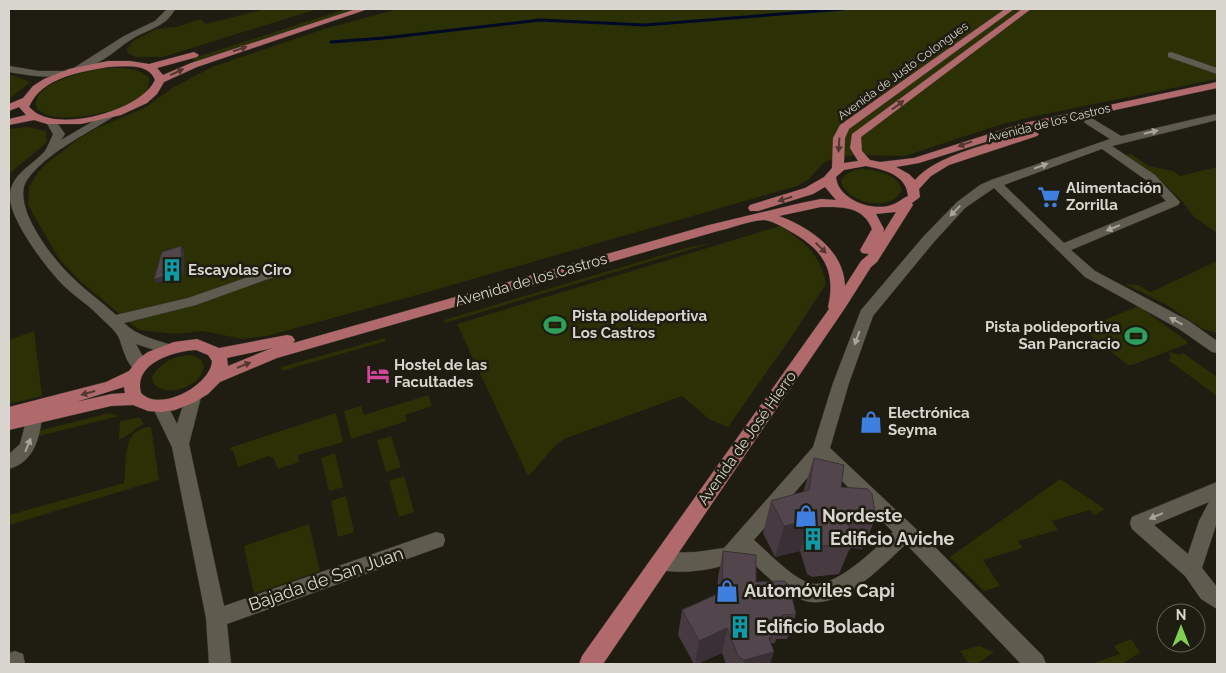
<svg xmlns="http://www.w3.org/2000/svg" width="1226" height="673" viewBox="0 0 1226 673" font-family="Raleway,sans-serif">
<rect width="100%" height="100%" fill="#1f1c11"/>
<!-- green -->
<g fill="#2b3104">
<polygon points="266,9 317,9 163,57 136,57 129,54 126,50 133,41 156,29 176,27 201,19 205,24"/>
<polygon points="346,9 355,9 195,61 191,59"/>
<polygon points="398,9 1217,9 1217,79 1031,117 996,126 905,156 856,155 832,159 823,163 809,179 797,186 431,291 267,336 242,339 203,331 176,334 139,330 81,282 59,259 28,205 29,187 38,172 46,164 74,142 97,128 146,107 174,87 212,67 324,29"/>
<path d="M108,68c14,0 31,-1 41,10 5,32 -80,45 -102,37 -3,-1 -7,-4 -10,-6 -9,-27 53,-39 71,-41z"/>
<polygon points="9,74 30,82 9,99"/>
<polygon points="28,127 46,131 47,142 9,174 9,129"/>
<polygon points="1131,154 1149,166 1173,171 1180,176 1217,167 1217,233 1194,217 1183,202 1156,176 1126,155"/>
<path d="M861,169c16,1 36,4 41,21 -10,23 -56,14 -61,-9 5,-9 11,-10 20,-12z"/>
<path d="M780,226c24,15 41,29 46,58l-34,52 -64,91 -19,-8 -27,-23 -118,43c-14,10 -23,24 -36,37l-71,-152z"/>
<polygon points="712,243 445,323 444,320 686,248"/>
<polygon points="1217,261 1217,333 1203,329 1167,305 1125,284 1138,285 1151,292"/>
<polygon points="1136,307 1141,308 1187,341 1187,344 1132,365 1128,365 1085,331 1085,328"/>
<polygon points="34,331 42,396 9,404 9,340"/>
<polygon points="385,338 386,341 282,371 281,367"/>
<polygon points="1171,352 1179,355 1183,353 1217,377 1217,396 1168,360 1171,358 1169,353"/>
<path d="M192,355c35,11 -17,52 -39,28l-1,-6c9,-16 23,-21 40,-22z"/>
<polygon points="428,395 432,406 405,415 407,421 351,439 344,411 361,406 364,415"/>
<polygon points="109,413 119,416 39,436 38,431"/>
<polygon points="336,413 343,442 298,455 299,462 278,469 274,459 269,456 238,467 233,450 230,450 232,447"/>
<path d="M137,418h3l4,6c-9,4 -16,13 -25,15l1,-18z"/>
<path d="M151,427l8,53 -150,45v-10l115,-32c3,-22 -3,-55 27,-56z"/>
<polygon points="391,436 401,467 386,472 377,440"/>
<polygon points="335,453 343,487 329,491 321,458"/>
<polygon points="404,476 414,512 399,517 389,481"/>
<polygon points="1060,479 1105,509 1094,515 1090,510 1052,521 1058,530 1018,541 1023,548 983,560 1000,586 984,591 950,557"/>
<polygon points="346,496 354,532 338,537 331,501"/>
<polygon points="309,524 320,571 254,594 244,546"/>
<polygon points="1131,639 1140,652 1122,664 1094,663 1120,654 1114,646"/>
<polygon points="979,646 994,652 977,664 969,664 960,651"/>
</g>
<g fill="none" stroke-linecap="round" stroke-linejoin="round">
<!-- stream -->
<polyline stroke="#000926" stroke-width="3" points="331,42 384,38 540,20 645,25 843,9"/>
<defs>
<g id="minor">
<path d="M167,9h8c-9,18 -27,20 -43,30 -10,6 -18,14 -28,20 -34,21 -57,20 -95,13v-6l30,5h30l55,-35 31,-15z"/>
<polygon points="1171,52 1217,68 1217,74 1168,57 1168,53"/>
<path d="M109,112l4,1 1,2 -1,2c-27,17 -68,37 -86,63 -17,25 27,81 46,98 13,13 29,24 43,37l72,-17 89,-31 5,1 2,3 -2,3 -86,31 -72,18c13,13 32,17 48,22l3,4 -3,4 -5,1 -31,-10 12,22 -2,4c-19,6 -22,-22 -28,-34 -4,-7 -12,-13 -18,-19 -11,-12 -26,-21 -37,-32 -17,-17 -52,-64 -53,-87 -1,-23 22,-32 35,-47 3,-5 6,-12 8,-17l-7,-12 1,-2h8l10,14 -4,6z"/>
<path d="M1217,114v6l-105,26 43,29 25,27 -2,3 -107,45 24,21 94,50 28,20v12l-5,-1 -33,-23 -94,-52 -91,-89 -29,20 -32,35 -60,73 -24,67 -19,65 101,95 112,113 3,8h-25l-115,-120c-25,23 -69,71 -106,55 -22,-9 -40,-30 -57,-45 -14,17 -69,22 -89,14l-3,-6 3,-6 7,-3 35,-1 28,-4 89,-101 20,-64 28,-73 62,-73 34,-35 23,-17 11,-5 119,-41 -25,-16 -1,-2 1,-2h8l28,17zM1102,149l44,31 20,21 -102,42 -60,-58zM822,461l71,71c-17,15 -61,62 -87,50 -19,-9 -36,-28 -52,-42z"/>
<polygon points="193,391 199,393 201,397 189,444 224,606 436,532 443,534 445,540 443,546 227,624 231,664 209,664 206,618 172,447 152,406 154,402 160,400 166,402 177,424 187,393"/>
<path d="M34,412l6,1 2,5c-3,23 -9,44 -33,51v-15l11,-10 8,-31z"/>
<path d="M1217,482v40l-15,46 15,19v22l-16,-10 -16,-23 -53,-47 -2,-6 2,-6zM1209,502l-10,19 -11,33 -34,-29z"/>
<polygon points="15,651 23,654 25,664 9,664 9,653"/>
</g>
<g id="major">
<path d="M356,9h12l-171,58 -33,15 -7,12 -10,9 -26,12 -40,9h-34l-13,-4 -25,5v-6l17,-4 -7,-8 -10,4v-7l14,-6 10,-12 11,-7 25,-10 39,-8h22l19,3 45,-12 5,3 -2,2 -40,11 6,7 28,-12zM108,67c15,0 40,-5 47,13 -14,30 -88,50 -117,34 -3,-1 -6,-5 -9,-7 13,-30 51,-35 79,-40z"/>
<path d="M1005,9h9l-165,120 -4,9 -1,25 14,-2 -8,-13 2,-14 170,-125h9l-170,128 1,14 8,9 10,2 34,-4 106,-34 197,-42v6l-190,41 -108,34 -23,4 13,7 6,6c22,-26 81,-38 114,-48l4,-1 6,3 -2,2 -88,29 -18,11 -12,13 1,8 -8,6 1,2 -36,57 -6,5 -26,41 -242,356h-24l3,-8 247,-347 -1,-2c9,-39 -7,-59 -40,-77 -7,-4 -18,-10 -25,-10 -15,1 -31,8 -45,11l-441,127 -57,24 -12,12 -13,8 -20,8 -14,2 -13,-1 -15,-6 -22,1 -102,24v-23l97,-25 23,-11 9,-12 10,-7 26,-10 23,-3 22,9 68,-13 5,1 3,4 -2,3 416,-118 92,-22 20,-4 15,1 -11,-13 -12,7 -55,17h-8l-2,-3 2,-3 55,-17 19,-11 8,-9 1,-30 7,-13zM866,166c18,4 40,8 42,30 -5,2 -9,6 -14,8 -20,9 -56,-4 -58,-27l8,-7zM821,207c21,0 42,-1 51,22l-12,21 2,3 7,1 -8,7 -16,25c-1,-36 -36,-59 -66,-70zM896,212l-13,21 1,-4 -8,-15zM273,348l-6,2 -39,16 -1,-8zM196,350l12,5 4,6c-1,24 -52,52 -71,32 -8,-30 33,-42 55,-43zM124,387l1,6 -14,1 -35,8z"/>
</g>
</defs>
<!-- minor casing -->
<use href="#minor" stroke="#37352e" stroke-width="1"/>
<!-- major casing -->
<use href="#major" stroke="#37352e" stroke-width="1"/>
<!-- minor -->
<use href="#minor" fill="#5f5c4f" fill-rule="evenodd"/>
<!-- major -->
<use href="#major" fill="#b16a6b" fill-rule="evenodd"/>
</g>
<!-- wall -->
<g fill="#473b41">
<polygon points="814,458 841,487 876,518 862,549 851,548 850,550 849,550 839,574 812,577 807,574 800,551 775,557 763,533 771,501 803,492"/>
<polygon points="723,551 756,582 796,614 787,639 776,639 775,643 771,643 770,664 726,664 722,653 697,664 694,664 678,635 682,610 717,594 718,577"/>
</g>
<!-- shaded-wall -->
<g fill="#393035">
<polygon points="181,246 184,250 184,274 180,277 156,283 154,279"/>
<polygon points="810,520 800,551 775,557 784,526"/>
<polygon points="727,628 722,653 697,664 695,664 699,641"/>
<polygon points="772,637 767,654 774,652 770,664 743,664 744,660 769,638"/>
</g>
<!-- building -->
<g fill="#52454c" stroke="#393035">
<polygon points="181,246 182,270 178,273 154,279 162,252"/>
<polygon points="814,458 844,465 841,487 868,489 872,494 876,518 863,517 863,519 846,518 851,532 848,533 852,544 823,546 818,543 810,520 784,526 771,501 809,490"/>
<polygon points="723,551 756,555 756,582 784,581 789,585 796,614 782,615 783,619 766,620 772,637 769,638 774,652 744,660 738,656 727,628 699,641 682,610 722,592"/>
</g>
<!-- one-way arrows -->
<defs><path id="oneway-solid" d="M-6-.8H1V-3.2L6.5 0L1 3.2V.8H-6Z" transform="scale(1.25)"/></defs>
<g fill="#523730">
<use href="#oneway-solid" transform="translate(240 49) rotate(-18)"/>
<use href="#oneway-solid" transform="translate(177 72) rotate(-25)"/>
<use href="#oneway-solid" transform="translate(898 105) rotate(-37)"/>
<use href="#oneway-solid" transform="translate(965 144) rotate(161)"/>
<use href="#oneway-solid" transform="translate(839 145) rotate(93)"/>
<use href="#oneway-solid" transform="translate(785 199) rotate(163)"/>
<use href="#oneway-solid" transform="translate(821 248) rotate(45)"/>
<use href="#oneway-solid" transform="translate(244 365) rotate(-22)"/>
<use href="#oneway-solid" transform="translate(88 393) rotate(165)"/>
</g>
<g fill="#a8a59c">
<use href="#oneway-solid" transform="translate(1151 132) rotate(-13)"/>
<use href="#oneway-solid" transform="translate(1041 166) rotate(-20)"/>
<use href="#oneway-solid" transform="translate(955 211) rotate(134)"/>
<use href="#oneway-solid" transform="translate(1113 228) rotate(158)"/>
<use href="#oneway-solid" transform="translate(1176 321) rotate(-151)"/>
<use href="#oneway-solid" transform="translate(857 338) rotate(110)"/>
<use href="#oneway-solid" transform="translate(28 445) rotate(-68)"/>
<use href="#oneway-solid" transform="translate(1156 516) rotate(157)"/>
</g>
<!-- icons -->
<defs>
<symbol id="supermarket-bare" viewBox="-9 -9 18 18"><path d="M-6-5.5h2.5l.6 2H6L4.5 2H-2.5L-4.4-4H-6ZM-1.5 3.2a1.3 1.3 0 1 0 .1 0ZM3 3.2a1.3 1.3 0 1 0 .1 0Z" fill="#3f7fe0" stroke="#1f1c11" stroke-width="2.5" paint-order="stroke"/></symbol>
<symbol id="building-bare" viewBox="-9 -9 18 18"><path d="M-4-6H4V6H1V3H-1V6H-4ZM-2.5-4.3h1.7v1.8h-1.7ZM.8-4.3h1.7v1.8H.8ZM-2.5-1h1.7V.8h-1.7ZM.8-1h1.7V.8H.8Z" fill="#0f9aa8" stroke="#1f1c11" stroke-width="2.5" paint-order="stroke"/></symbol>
<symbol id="stadium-bare" viewBox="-9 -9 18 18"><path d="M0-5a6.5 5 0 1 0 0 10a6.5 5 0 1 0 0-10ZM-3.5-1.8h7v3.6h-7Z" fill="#2e9e5b" stroke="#1f1c11" stroke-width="2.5" paint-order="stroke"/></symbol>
<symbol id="hotel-bare" viewBox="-9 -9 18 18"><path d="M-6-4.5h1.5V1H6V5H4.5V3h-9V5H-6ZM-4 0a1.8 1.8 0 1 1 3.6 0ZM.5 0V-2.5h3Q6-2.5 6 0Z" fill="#d1479c" stroke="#1f1c11" stroke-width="2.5" paint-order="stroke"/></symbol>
<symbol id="shop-bare" viewBox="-9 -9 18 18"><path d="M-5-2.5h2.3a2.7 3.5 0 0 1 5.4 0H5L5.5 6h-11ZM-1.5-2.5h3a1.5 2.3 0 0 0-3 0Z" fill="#3f7fe0" stroke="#1f1c11" stroke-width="2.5" paint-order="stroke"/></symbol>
</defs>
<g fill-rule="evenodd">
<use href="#supermarket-bare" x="1033" y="181" width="32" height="32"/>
<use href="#building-bare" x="156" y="254" width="32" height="32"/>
<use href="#stadium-bare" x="539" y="309" width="32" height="32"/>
<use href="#stadium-bare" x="1120" y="320" width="32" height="32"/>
<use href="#hotel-bare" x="362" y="358" width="32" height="32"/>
<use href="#shop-bare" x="855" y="406" width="32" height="32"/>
<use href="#shop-bare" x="790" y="500" width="32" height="32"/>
<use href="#building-bare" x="797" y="523" width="32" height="32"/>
<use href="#shop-bare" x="711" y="575" width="32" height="32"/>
<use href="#building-bare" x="724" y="611" width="32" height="32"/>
</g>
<g text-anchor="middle" stroke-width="5" stroke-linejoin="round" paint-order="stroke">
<!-- far-street labels -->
<g font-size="12" fill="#d8d6cf" stroke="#1f1c11">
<text transform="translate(903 71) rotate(-36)" y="4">Avenida de Justo Colongues</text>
<text transform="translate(1049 123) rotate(-14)" y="4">Avenida de los Castros</text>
</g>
<!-- poi labels -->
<g font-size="15" font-weight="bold" fill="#d8d6cf" stroke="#1f1c11" text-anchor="start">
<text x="1066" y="193">Alimentación<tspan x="1066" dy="17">Zorrilla</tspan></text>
<text x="188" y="275">Escayolas Ciro</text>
<text x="572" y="321">Pista polideportiva<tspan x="572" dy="17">Los Castros</tspan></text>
<text x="1120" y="332" text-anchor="end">Pista polideportiva<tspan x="1120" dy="17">San Pancracio</tspan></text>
<text x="394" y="370">Hostel de las<tspan x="394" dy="17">Facultades</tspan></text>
<text x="888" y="418">Electrónica<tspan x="888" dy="17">Seyma</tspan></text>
</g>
<!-- street labels -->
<g font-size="15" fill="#d8d6cf" stroke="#1f1c11">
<text transform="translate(531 280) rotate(-16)" y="5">Avenida de los Castros</text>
<text transform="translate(747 438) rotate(-55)" y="5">Avenida de José Hierro</text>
</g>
<!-- near-poi labels -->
<g font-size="18" font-weight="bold" fill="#d8d6cf" stroke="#1f1c11" text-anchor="start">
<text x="822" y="522">Nordeste</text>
<text x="830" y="545">Edificio Aviche</text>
<text x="744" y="597">Automóviles Capi</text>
<text x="756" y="633">Edificio Bolado</text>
</g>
<!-- near-street labels -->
<g font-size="18" fill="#d8d6cf" stroke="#1f1c11">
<text transform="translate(326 579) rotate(-19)" y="6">Bajada de San Juan</text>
</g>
</g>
<!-- border -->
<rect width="1226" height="673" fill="none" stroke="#d8d6cf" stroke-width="20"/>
<!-- north arrow -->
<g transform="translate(1181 628)"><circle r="24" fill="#1f1c11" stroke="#69665d"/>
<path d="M0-4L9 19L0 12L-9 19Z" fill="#80d051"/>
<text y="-8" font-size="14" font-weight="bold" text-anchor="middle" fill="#d8d6cf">N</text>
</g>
</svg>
